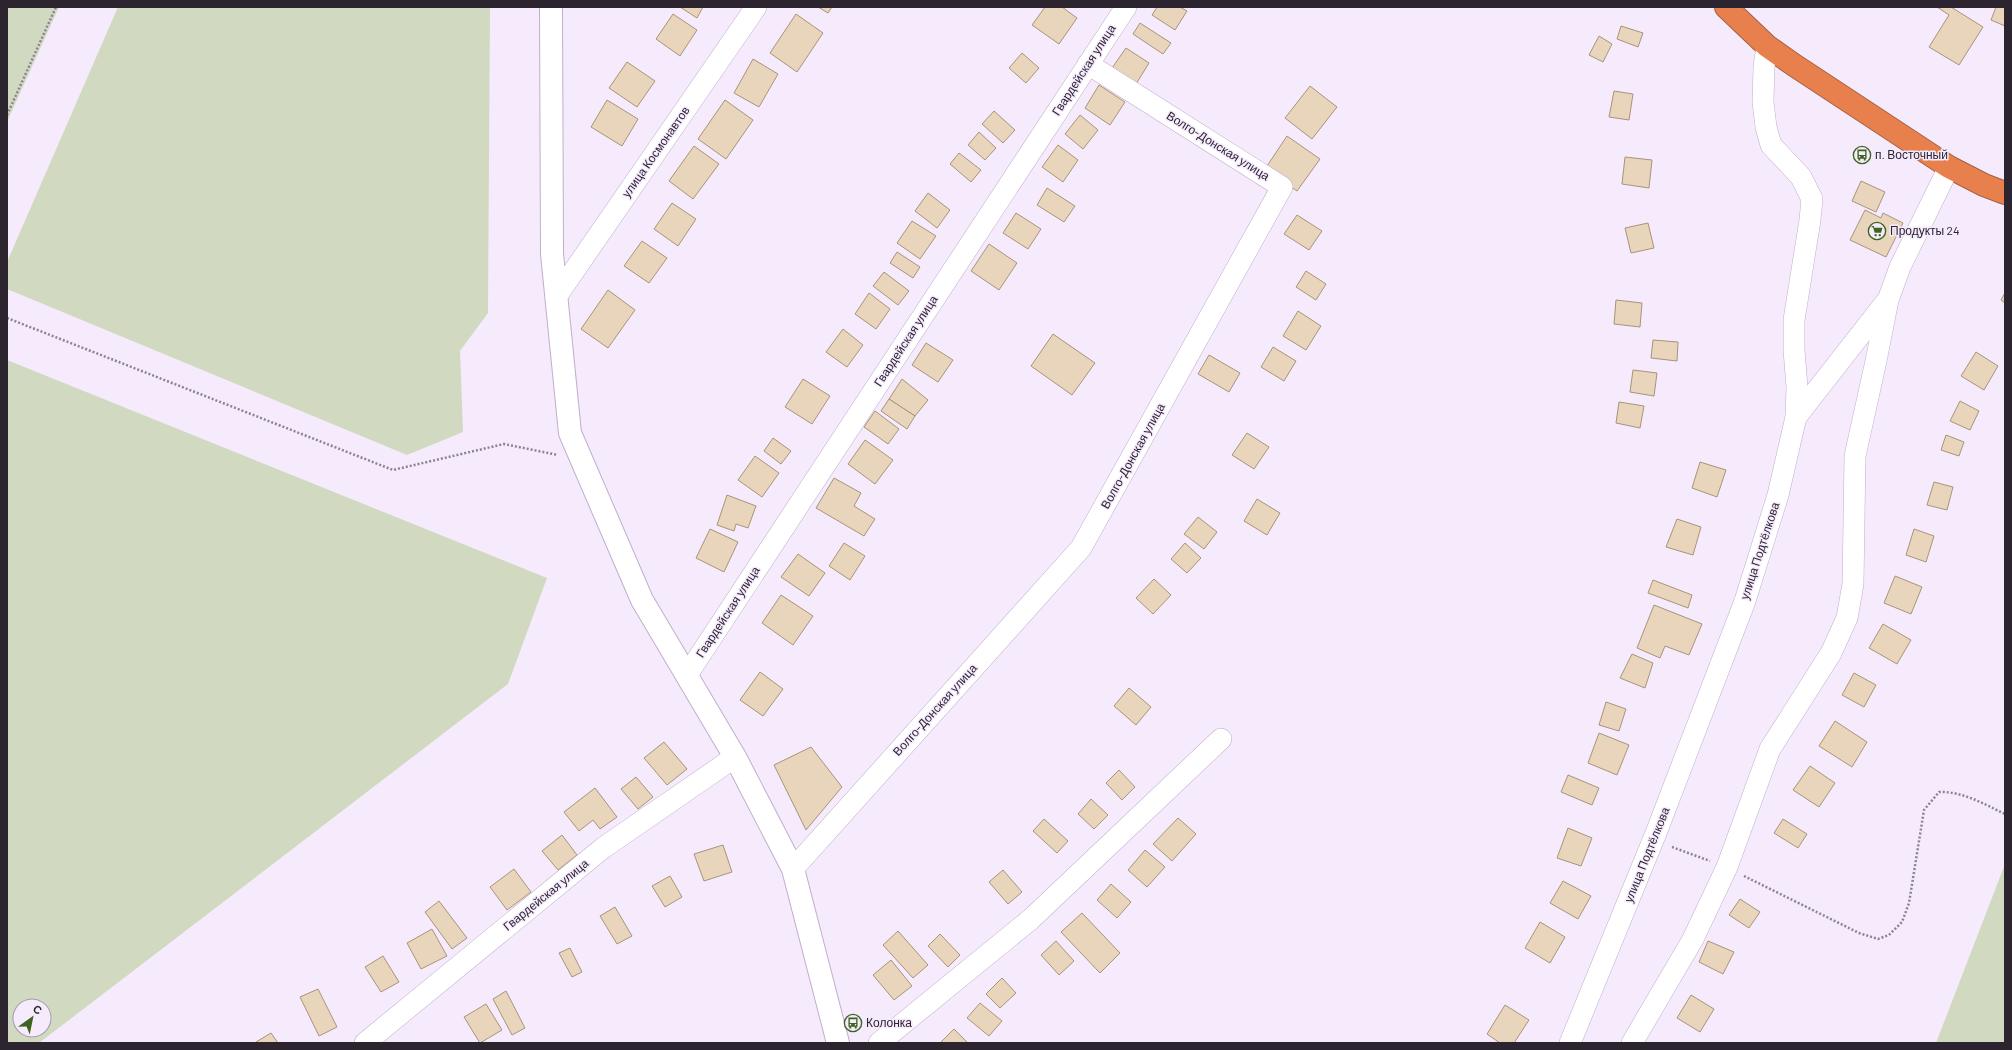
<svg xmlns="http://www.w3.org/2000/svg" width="2012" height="1050" viewBox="0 0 2012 1050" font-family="Barlow,sans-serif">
<rect width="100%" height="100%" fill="#f6ebfd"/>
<!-- green -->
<g fill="#d2d9c1" fill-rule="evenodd">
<polygon points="7,7 59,7 7,122"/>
<polygon points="118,7 490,7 488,313 460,351 463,432 407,455 7,289 7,262"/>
<path d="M7,360l540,218 -39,106 -469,359h-32zM20,1006h24v24h-24z"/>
<polygon points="2005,864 2005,1043 1936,1043"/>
</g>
<!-- building -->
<g fill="#e8d5bb" stroke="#a79479">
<polygon points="680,7 703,7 697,18"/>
<polygon points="818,7 832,7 828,13"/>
<polygon points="1045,7 1062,7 1077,18 1059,44 1032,25"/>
<polygon points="1157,7 1180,7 1187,11 1175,30 1152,15"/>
<polygon points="1937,7 1951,7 1983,27 1959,65 1929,47 1949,15"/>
<polygon points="1996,7 2005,7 2005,26 1991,20"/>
<polygon points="673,14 697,30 680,56 656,39"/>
<polygon points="796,14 823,33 797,72 770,53"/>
<polygon points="1140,23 1171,43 1163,54 1133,34"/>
<polygon points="1621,26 1643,33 1638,47 1617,39"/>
<polygon points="1599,36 1612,44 1603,62 1589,55"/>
<polygon points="1126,48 1149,63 1136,84 1112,68"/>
<polygon points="1022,53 1039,68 1026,83 1009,68"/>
<polygon points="753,59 778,74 759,107 734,93"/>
<polygon points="627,62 655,81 637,107 609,88"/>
<polygon points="1099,85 1125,102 1110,125 1085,108"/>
<polygon points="1310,86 1337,107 1312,139 1285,118"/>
<polygon points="1614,91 1633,94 1629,120 1609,117"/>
<polygon points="607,100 638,119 622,146 591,127"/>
<polygon points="725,100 753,120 726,159 698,139"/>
<polygon points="994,111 1015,130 1003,143 982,124"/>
<polygon points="1080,115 1098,130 1083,149 1065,134"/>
<polygon points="979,132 996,148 985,160 968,145"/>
<polygon points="1287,136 1320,159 1297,191 1265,169"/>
<polygon points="1058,145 1078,160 1063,182 1042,167"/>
<polygon points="694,146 719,164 693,199 669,181"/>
<polygon points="959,153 981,170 971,182 950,164"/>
<polygon points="1625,157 1652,160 1649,188 1622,184"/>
<polygon points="1861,181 1885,192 1876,212 1852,201"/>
<polygon points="1047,188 1075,206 1064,222 1037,205"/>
<polygon points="928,193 950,210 937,228 915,211"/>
<polygon points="672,203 696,219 678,246 654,229"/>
<polygon points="1865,210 1881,218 1883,213 1903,223 1886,257 1850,240"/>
<polygon points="1016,213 1041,229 1028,249 1003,233"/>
<polygon points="1297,215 1322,231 1309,250 1284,234"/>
<polygon points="912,221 936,236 920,259 897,243"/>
<polygon points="1648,223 1654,248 1631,253 1625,228"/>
<polygon points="642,241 667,258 649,283 624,266"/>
<polygon points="989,244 1017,263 999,290 971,271"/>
<polygon points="897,252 920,267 913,278 890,263"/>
<polygon points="1306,271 1326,284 1316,300 1296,287"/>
<polygon points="884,272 909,291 898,305 873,286"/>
<polygon points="608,290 635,310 608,348 581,329"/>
<polygon points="869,293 890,309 876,329 855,314"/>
<polygon points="2005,293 2005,303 2001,300"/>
<polygon points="1616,300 1642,303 1640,327 1614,324"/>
<polygon points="1298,311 1321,326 1306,350 1283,336"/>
<polygon points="843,329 863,345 847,367 826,352"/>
<polygon points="1053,334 1095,363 1072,395 1031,366"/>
<polygon points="1653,340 1678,342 1677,361 1651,358"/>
<polygon points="926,343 953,360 938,382 912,365"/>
<polygon points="1273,347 1296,361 1284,381 1261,367"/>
<polygon points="1976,352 1998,366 1984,390 1961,376"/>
<polygon points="1209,355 1240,373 1229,392 1198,374"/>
<polygon points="1633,370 1657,373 1654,396 1630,392"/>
<polygon points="803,379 830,396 812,424 785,407"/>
<polygon points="902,379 928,400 915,416 889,399"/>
<polygon points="889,399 915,416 907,429 881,411"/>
<polygon points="1960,401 1979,411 1970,430 1950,421"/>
<polygon points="1619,402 1644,406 1640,428 1616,423"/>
<polygon points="875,411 899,429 888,444 864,427"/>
<polygon points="1247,433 1269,447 1254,469 1232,455"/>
<polygon points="1946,435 1964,442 1959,456 1941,450"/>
<polygon points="773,438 791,451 781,464 764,451"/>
<polygon points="865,440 893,460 875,484 848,464"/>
<polygon points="755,456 779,473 762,497 738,480"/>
<polygon points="1700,462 1726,470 1717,497 1692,488"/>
<polygon points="834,478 861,493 854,506 875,519 864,536 816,508"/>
<polygon points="1934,482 1953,487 1947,510 1927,505"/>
<polygon points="727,495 756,506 748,528 736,524 734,531 717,525"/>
<polygon points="1257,499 1280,513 1267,535 1244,521"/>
<polygon points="1198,517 1217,532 1204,549 1184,534"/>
<polygon points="1677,519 1701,527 1693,555 1666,547"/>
<polygon points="710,529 738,542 724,572 696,558"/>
<polygon points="1914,529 1934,536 1926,562 1906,555"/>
<polygon points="844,543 865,556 850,580 829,566"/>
<polygon points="1185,543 1201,558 1187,573 1171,559"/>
<polygon points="798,554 825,573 809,596 781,577"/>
<polygon points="1895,576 1922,587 1911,614 1884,603"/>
<polygon points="1154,579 1171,595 1153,614 1136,598"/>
<polygon points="1653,580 1692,595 1688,608 1648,593"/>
<polygon points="781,595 813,616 793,645 762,623"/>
<polygon points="1654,605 1702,624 1689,655 1665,646 1660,658 1637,648"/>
<polygon points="1883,624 1911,640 1897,664 1869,648"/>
<polygon points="1632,654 1653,663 1645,688 1620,678"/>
<polygon points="760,672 783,689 763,716 740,700"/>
<polygon points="1854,673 1876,685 1864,707 1842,695"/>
<polygon points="1129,688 1151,707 1136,725 1114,706"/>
<polygon points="1606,702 1626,709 1619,731 1599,725"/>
<polygon points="1835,721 1867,742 1852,767 1819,746"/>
<polygon points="1599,733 1629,745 1617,775 1588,763"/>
<polygon points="664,742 687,769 667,785 644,758"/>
<polygon points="811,747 842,787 806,830 774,765"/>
<polygon points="1810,766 1835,783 1819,807 1793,790"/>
<polygon points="1119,770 1135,787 1122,800 1106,783"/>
<polygon points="1568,775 1599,788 1592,805 1561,792"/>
<polygon points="636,777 653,797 638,809 621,789"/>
<polygon points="595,788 617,817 600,829 593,820 579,831 564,812"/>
<polygon points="1091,799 1108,815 1094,829 1078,814"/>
<polygon points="1178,818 1196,834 1172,861 1153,844"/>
<polygon points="1044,819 1068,841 1057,853 1033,831"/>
<polygon points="1783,819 1807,834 1798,848 1774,833"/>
<polygon points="1568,828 1592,838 1581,866 1557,858"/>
<polygon points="562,835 577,855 558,870 542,851"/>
<polygon points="723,845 732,872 704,881 694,854"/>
<polygon points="1145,850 1165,867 1147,887 1128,870"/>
<polygon points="514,869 531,892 507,910 490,887"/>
<polygon points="1003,870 1022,892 1008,904 989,882"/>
<polygon points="670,876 682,897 665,907 652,886"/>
<polygon points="1563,881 1591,896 1578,919 1550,903"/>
<polygon points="1111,884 1131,902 1117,918 1097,900"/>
<polygon points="1740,899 1760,912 1749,928 1729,915"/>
<polygon points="439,901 467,938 452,949 425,912"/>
<polygon points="615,907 632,936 617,944 600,916"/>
<polygon points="1082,913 1120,953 1100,973 1061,932"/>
<polygon points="1540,922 1565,937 1550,963 1525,948"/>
<polygon points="432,929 447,956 421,969 407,943"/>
<polygon points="898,931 928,965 913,978 883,945"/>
<polygon points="940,934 960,955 948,967 928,946"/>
<polygon points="1056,941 1074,961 1059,975 1041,955"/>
<polygon points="1708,941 1734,952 1723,974 1699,962"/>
<polygon points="570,948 582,972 572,977 559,953"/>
<polygon points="383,956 399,982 381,992 365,967"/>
<polygon points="891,960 912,986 894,1000 873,975"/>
<polygon points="1002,978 1016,993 1000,1008 986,994"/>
<polygon points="318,989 337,1027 319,1036 300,997"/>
<polygon points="506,991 525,1028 512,1035 493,999"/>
<polygon points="1691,995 1714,1009 1700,1032 1677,1018"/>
<polygon points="980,1003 1002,1021 989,1036 967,1018"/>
<polygon points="486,1004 502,1030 480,1043 464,1017"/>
<polygon points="1505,1005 1529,1020 1514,1043 1500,1043 1487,1034"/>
<polygon points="954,1029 968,1043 940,1043"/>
<polygon points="271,1033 278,1043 256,1043 256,1042"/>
</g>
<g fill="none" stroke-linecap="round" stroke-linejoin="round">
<defs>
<g id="street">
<polyline points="556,297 756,7"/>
<polyline points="1796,417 1886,302"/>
<polyline points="687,675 1126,7"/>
<polyline points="793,869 1081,548 1282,187 1088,64"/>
<polyline points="365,1043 603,848 735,757"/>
<polyline points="879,1043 1031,919 1221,739"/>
<polyline points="1570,1043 1656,833 1745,601 1778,495 1796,417 1797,387 1794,350 1794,320 1810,220 1812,199 1801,177 1771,145 1766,127 1763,102 1764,67 1767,46"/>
<polyline points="1632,1043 1693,939 1727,867 1770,749 1831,653 1847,618 1853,584 1855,456 1876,361 1888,300 1900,267 1949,167"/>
</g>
<polyline id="secondary" points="551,7 552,254 570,433 642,600 735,757 793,869 838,1043"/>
<polyline id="highway" points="1726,7 1767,46 1794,65 1949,167 1984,185 2005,193"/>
</defs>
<!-- street casing -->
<use href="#street" stroke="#c0aecb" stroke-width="22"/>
<!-- secondary casing -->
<use href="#secondary" stroke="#c0aecb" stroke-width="24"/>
<!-- highway casing -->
<use href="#highway" stroke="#a66043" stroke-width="24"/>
<!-- path -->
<g stroke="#8b8391" stroke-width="2.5" stroke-dasharray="2 2" stroke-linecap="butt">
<polyline points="7,115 56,7"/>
<polyline points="7,318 393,470 504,444 558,455"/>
<polyline points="1672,847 1710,861"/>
<path d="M1744,876l115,57 19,6 11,-4 13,-13 7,-19 15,-93 15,-18c23,-1 45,12 66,22"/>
</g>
<!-- street -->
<use href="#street" stroke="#fff" stroke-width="21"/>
<!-- secondary -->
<use href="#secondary" stroke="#fff" stroke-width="22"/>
<!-- highway -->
<use href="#highway" stroke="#e8804d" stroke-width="22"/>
</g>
<!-- icons -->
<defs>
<symbol id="bus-ring" viewBox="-11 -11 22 22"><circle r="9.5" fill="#f6ebfd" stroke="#3d641f" stroke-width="1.5"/><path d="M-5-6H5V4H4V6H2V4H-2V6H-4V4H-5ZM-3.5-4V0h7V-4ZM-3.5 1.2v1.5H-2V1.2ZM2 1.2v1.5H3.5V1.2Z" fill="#3d641f"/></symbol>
<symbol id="supermarket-ring" viewBox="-11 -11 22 22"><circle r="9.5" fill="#f6ebfd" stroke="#3d641f" stroke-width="1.5"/><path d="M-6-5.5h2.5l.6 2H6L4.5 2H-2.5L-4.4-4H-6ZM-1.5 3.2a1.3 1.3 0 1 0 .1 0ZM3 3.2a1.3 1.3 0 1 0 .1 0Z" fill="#3d641f"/></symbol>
</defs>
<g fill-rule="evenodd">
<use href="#bus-ring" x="1852" y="145" width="20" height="20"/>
<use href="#supermarket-ring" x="1867" y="221" width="20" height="20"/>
<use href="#bus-ring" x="843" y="1013" width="20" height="20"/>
</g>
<g text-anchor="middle" stroke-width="3" stroke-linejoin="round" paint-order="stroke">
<!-- street labels -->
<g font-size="12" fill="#2c2530" stroke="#f6ebfd">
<text transform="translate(1084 70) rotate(-57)" y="4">Гвардейская улица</text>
<text transform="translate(1218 146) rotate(32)" y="4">Волго-Донская улица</text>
<text transform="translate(656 152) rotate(-55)" y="4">улица Космонавтов</text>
<text transform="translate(906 341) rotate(-57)" y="4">Гвардейская улица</text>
<text transform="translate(1133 456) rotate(-61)" y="4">Волго-Донская улица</text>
<text transform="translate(1760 551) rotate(-72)" y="4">улица Подтёлкова</text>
<text transform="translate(728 612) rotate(-57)" y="4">Гвардейская улица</text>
<text transform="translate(935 710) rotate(-48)" y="4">Волго-Донская улица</text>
<text transform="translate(1647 855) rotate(-68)" y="4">улица Подтёлкова</text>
<text transform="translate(546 895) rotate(-39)" y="4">Гвардейская улица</text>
</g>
<!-- poi labels -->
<g font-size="12" fill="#2c2530" stroke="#f6ebfd" text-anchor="start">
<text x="1875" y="159">п. Восточный</text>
<text x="1890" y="235">Продукты 24</text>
<text x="866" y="1027">Колонка</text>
</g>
</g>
<!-- border -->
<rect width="2012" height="1050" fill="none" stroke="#2c2530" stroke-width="16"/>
<!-- north arrow -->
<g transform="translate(32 1018) rotate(33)"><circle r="19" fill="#f6ebfd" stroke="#a59cab"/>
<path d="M0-3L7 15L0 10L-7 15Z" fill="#3d641f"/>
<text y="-6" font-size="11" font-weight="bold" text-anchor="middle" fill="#2c2530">С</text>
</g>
</svg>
